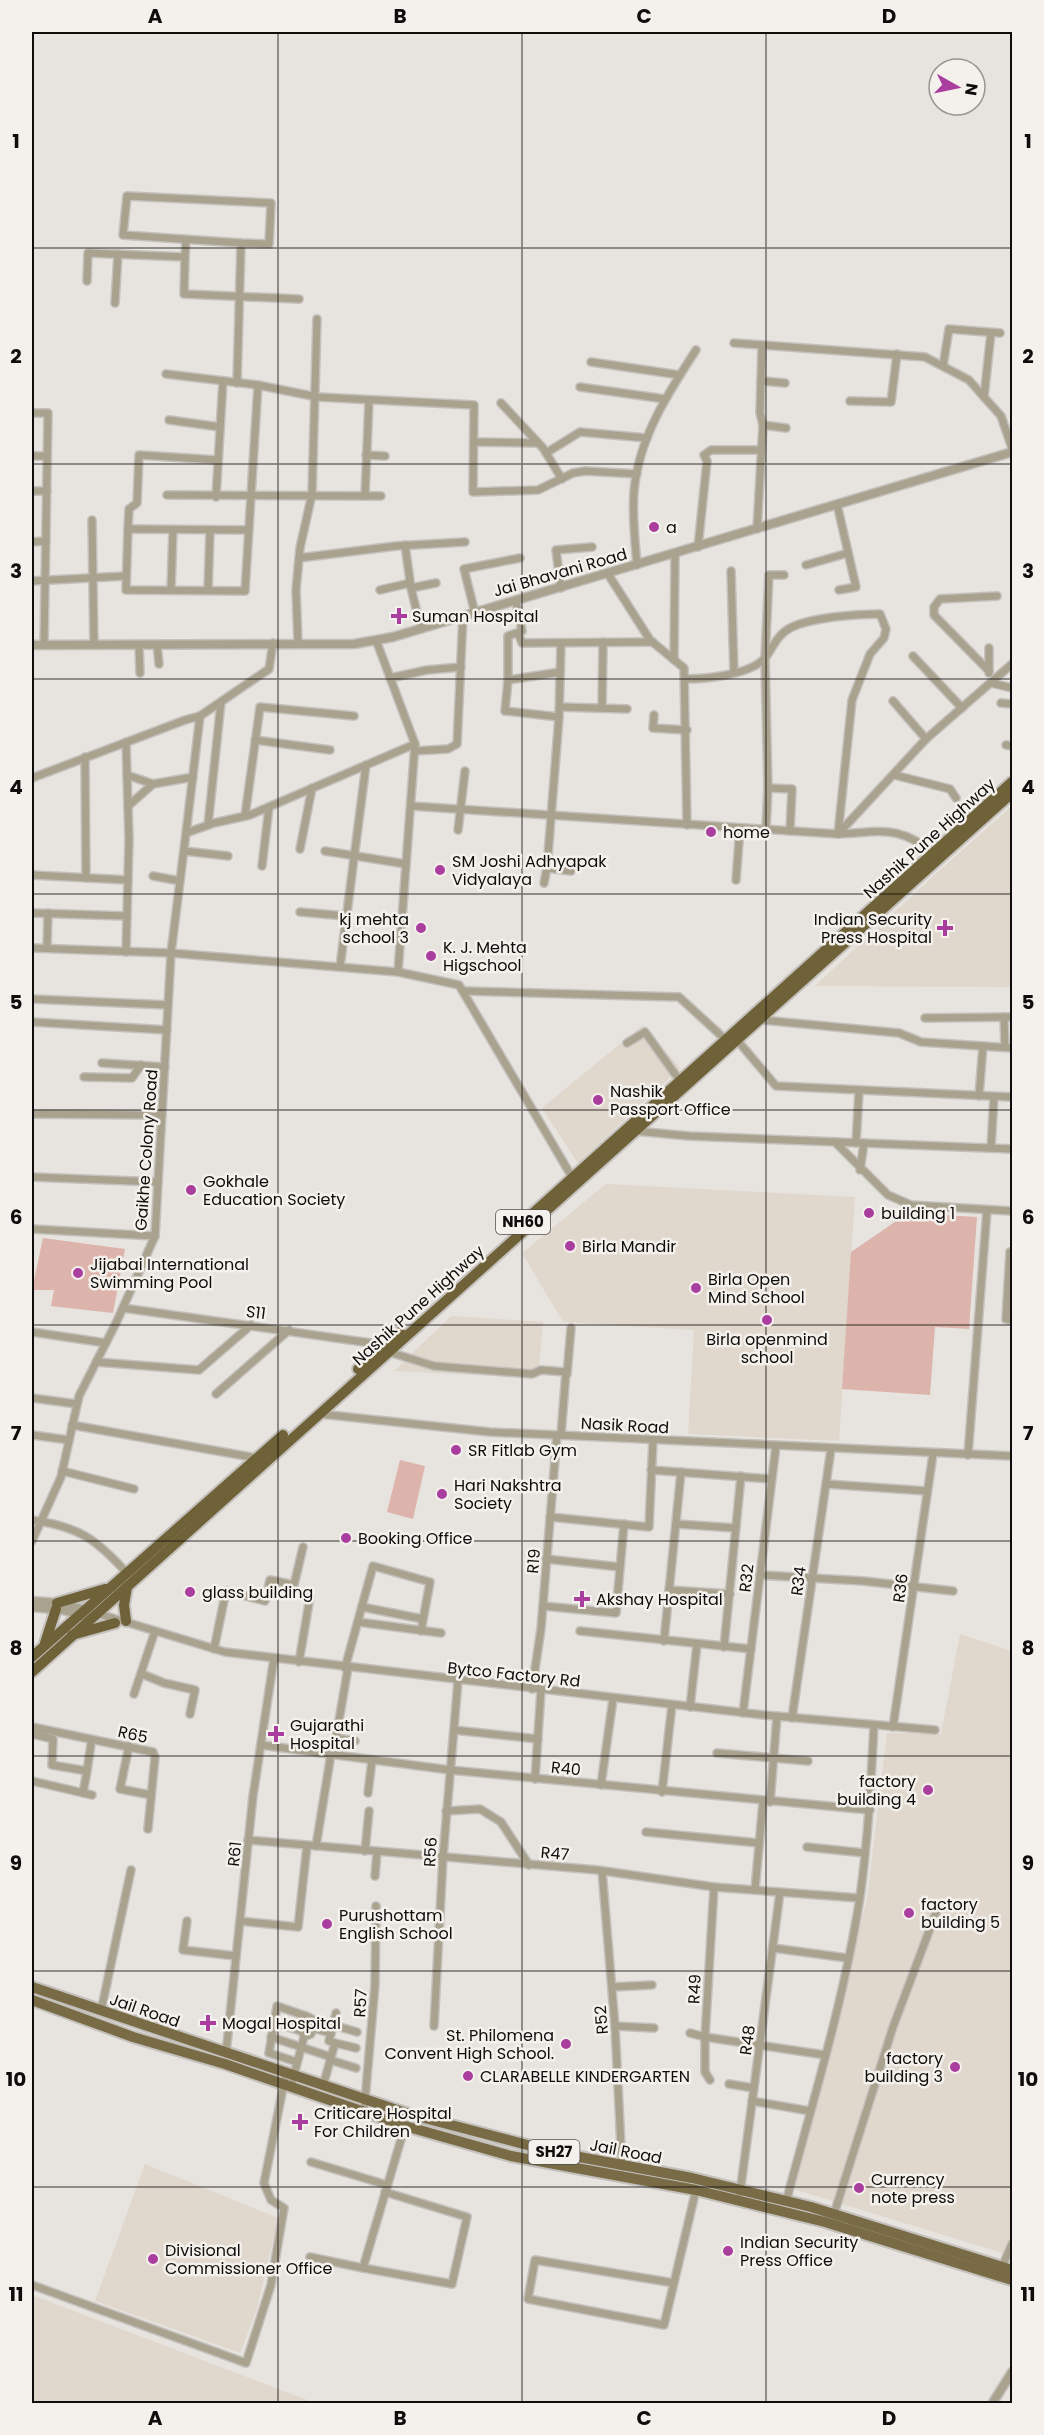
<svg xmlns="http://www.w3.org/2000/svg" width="1044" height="2435" viewBox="0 0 1044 2435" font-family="Poppins,sans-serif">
<rect width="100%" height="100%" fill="#e7e3df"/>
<!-- built -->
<g fill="#e0d7cd">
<polygon points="1012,806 1012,987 815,986 940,870"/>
<polygon points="643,1025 680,1068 578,1163 542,1108"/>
<polygon points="606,1184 855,1197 839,1441 688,1434 694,1330 563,1322 522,1253"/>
<polygon points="451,1316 543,1322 538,1378 394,1371"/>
<polygon points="960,1634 1012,1651 1012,2228 1009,2255 793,2189 867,1899 887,1733 941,1734"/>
<polygon points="145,2164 278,2218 257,2309 240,2353 95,2301"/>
<polygon points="32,2295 315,2403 32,2403"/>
</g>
<!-- green -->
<g fill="#ddb4ab">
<polygon points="908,1213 977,1217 969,1329 935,1327 930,1395 842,1389 851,1252"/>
<polygon points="43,1238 125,1249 113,1313 51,1306 54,1290 32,1290"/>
<polygon points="400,1460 425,1466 413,1519 387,1512"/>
</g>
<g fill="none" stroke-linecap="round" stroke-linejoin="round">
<defs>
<g id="minor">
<polyline points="185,257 186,240"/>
<polyline points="87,281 88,253 185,257 184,294 299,299"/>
<polyline points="115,303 118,254"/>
<polyline points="734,343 762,345 760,413 763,425 757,529"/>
<polyline points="762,345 925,357 969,380 984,397 1001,416 1012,448"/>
<polyline points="591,362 680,375"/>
<polyline points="943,366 949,329 1000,333"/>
<polyline points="166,374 258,385 317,397 474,405 473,492 538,490 573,473 585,471 637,474"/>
<polyline points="761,381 785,383"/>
<polyline points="237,383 241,243 123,235 127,196 271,203 269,244 241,243"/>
<polyline points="580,387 665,399"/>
<polyline points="984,397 991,333"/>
<polyline points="850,401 891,402 897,354"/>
<polyline points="501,403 543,448 562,479"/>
<polyline points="32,413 48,413 44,645"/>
<polyline points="169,420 220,427"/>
<polyline points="763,425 786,428"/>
<polyline points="474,442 538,443"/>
<polyline points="546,453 580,432 647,438"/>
<polyline points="366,455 385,456"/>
<polyline points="32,456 47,456"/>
<polyline points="32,491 47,491"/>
<polyline points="167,495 381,496"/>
<polyline points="365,496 369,400"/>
<polyline points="216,497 223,381"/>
<polyline points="837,504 856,587 839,590"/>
<polyline points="92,520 94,645"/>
<polyline points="128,529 129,509 137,503 139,455 218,460"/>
<polyline points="248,530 128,529 126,590 245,591 258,385"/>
<polyline points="32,542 46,541"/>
<polyline points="405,545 411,588 421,629"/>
<polyline points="698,547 707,461 704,455 711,450 761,450"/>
<polyline points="299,558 396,546 465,542"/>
<path d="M637,565c-2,-24 -5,-49 -3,-73 4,-53 34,-99 62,-142"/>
<polyline points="806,565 848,553"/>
<polyline points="731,571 734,672"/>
<polyline points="608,574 650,640 684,668 687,825"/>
<polyline points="784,575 769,575 765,658 768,788 792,789 790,831"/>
<polyline points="32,581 126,576"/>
<polyline points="411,588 436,583"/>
<polyline points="561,588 556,550 592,547"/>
<polyline points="171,590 173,530"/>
<polyline points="208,590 210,530"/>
<polyline points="380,590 410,583"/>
<polyline points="475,613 464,569 520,558"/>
<polyline points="518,633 522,643 653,642"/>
<polyline points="376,640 415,744 398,972 459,985 572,1177"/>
<polyline points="298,643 296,590 300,548 312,494 317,319"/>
<polyline points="561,643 559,717 547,868 571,871"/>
<polyline points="139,645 140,673"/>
<polyline points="157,645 159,664"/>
<polyline points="913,656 962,708"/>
<polyline points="674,660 675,554"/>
<polyline points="989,671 934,615 934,607 940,599 997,596"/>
<polyline points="989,673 989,648"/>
<polyline points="390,678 427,670 461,667"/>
<path d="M685,679c20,0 65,-4 80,-21 8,-10 12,-24 27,-31 22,-10 64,-13 88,-13l6,15 -2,9 -14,16 -18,46 -14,134"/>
<polyline points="508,680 508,636 522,631 516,601"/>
<polyline points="991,683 1012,688"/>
<polyline points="893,701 926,739"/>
<polyline points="1001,703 1012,704"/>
<polyline points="560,707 627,709"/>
<polyline points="602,708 603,642"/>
<polyline points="654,715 653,728 687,730"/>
<polyline points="559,717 505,711 508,680 560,672"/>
<polyline points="255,740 330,750"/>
<polyline points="1006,745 1012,746"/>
<polyline points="415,751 448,749 457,744 463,616"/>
<polyline points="85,757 86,878"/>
<polyline points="127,775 153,784"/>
<polyline points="894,775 950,789 956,798"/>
<polyline points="32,778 185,720 200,716 269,669 273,643"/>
<polyline points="128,806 153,784 193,777"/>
<path d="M411,806l427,28c44,-2 61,-10 98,21"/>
<polyline points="245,816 260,707 354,716"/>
<polyline points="208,825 221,702"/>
<polyline points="766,829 768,788"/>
<polyline points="458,830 465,771"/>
<polyline points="186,833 200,716"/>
<polyline points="838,834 926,739 1012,664"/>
<polyline points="300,849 312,788"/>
<polyline points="184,851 228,856"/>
<polyline points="325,851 406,864"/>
<polyline points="262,866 269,807"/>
<polyline points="32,875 128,880"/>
<polyline points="153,876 180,881"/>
<polyline points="736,880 740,828"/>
<polyline points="544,883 547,868"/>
<polyline points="300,912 346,916"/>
<polyline points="32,913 127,916"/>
<polyline points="32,948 171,953 155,1236 117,1321 79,1396 61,1477 32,1541"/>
<polyline points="47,948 48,913"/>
<polyline points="126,952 129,839 126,742"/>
<polyline points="340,967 366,765"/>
<polyline points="398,972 171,953 186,833 214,823 250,815 415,744"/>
<polyline points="463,991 679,997 726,1040"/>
<polyline points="32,999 168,1005"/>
<polyline points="1004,1017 1005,1047"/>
<polyline points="925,1018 1012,1017"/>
<polyline points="761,1020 899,1033 921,1042 1012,1048"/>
<polyline points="32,1022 167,1030"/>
<polyline points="737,1040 776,1086 1012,1097"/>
<polyline points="627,1043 645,1032 680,1081"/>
<polyline points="102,1063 165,1067"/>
<polyline points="84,1077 132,1078 141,1065"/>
<polyline points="979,1096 983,1046"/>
<polyline points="32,1114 162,1115"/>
<polyline points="635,1131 689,1136 1012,1149"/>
<polyline points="835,1142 888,1195 911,1205 1012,1211"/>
<polyline points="856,1143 859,1091"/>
<polyline points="991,1148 994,1097"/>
<polyline points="860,1170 864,1143"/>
<polyline points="32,1177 158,1182"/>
<polyline points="32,1229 155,1236"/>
<polyline points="1012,1252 1010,1252 1006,1319 1012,1320"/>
<polyline points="123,1308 385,1345"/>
<polyline points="32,1332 106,1343"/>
<polyline points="386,1351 434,1366 532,1374 541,1370 566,1372 561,1435"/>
<polyline points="96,1362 199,1370 251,1325"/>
<polyline points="567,1374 571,1328"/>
<polyline points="216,1394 289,1330"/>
<polyline points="32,1398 77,1404"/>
<polyline points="320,1414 490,1432 1012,1456"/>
<polyline points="72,1425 257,1458"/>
<polyline points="32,1435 69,1440"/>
<polyline points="968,1455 987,1210"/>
<polyline points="651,1470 772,1479"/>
<polyline points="62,1471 134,1489"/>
<polyline points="826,1484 927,1491"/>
<polyline points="550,1517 649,1527 653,1440"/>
<path d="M32,1520c47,7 63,18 95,53"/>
<polyline points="676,1524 736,1528"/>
<polyline points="546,1559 620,1567"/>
<polyline points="760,1575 863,1581 953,1591"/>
<polyline points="669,1590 730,1594"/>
<polyline points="543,1606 616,1613 624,1524"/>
<polyline points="362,1607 423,1619"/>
<polyline points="96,1613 225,1652 764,1715 935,1730"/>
<polyline points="358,1622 441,1633"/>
<polyline points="580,1631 751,1649"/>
<polyline points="664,1641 681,1472"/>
<polyline points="724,1647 741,1476"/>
<polyline points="214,1649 226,1591 265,1601 270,1580 294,1585 303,1547"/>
<polyline points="299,1662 310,1597"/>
<polyline points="345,1668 373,1566 430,1582 421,1631"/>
<polyline points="348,1668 336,1738 355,1741"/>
<polyline points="142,1674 164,1683 195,1690 190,1714"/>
<polyline points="532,1689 541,1629 557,1435"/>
<polyline points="134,1694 155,1631"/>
<polyline points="690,1707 697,1644"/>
<polyline points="743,1713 776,1446"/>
<polyline points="792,1718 831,1449"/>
<polyline points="32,1727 153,1752 155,1757 148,1829"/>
<polyline points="893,1727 933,1454"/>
<polyline points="454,1730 538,1739"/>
<polyline points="32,1734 53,1739 52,1765 87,1771 91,1744"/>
<polyline points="261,1745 450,1770 870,1810"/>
<polyline points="129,1746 120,1789 151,1795"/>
<polyline points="717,1753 808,1761"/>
<polyline points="535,1779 541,1690"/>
<polyline points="32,1781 92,1795"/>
<polyline points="601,1785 613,1699"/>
<polyline points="662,1792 672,1705"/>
<polyline points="83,1793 87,1771"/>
<polyline points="368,1793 372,1760"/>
<polyline points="770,1802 777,1716"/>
<polyline points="446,1811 480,1809 501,1822 529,1865"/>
<polyline points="646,1832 759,1843"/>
<polyline points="248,1840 597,1870 714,1887 859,1898"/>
<polyline points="316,1846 331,1754"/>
<polyline points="807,1847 865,1853"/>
<polyline points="365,1851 369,1811"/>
<polyline points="602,1871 615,2026 622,2167"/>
<polyline points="375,1876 377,1852"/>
<polyline points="714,1887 705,2037 825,2055"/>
<polyline points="755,1890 763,1802"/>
<polyline points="187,1921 183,1950 236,1956"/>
<polyline points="240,1921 298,1927 307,1846"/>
<polyline points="773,1948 847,1958"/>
<polyline points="612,1987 652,1985"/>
<polyline points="101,2011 131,1870"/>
<polyline points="272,2022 301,2031"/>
<polyline points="333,2025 357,2032"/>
<polyline points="434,2026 443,1857 458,1681"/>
<polyline points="615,2026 654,2028"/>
<polyline points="312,2028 331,2033"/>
<polyline points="690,2033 705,2037 705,2072 710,2080"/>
<polyline points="271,2037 331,2057"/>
<polyline points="335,2043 356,2048"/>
<polyline points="226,2053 253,1796 274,1658"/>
<polyline points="330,2060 356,2068"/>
<polyline points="297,2062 269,2053 277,2006 306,2016"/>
<polyline points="729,2084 754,2088"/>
<polyline points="291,2086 304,2037 301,2028 306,2016 314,2020 311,2034 304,2037"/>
<polyline points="323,2086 335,2043 329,2041 336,2013"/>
<polyline points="752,2101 810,2111"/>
<polyline points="364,2112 375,1985 376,1906"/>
<polyline points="311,2162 387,2185"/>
<polyline points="385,2192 467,2217 452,2284 363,2268 405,2126"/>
<polyline points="740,2193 780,1892"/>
<path d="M786,2202c27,-101 58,-202 74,-305 8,-57 11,-115 14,-172"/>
<polyline points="834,2214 893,2027 937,1910"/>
<polyline points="310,2257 363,2268"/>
<polyline points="1002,2267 1012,2244"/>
<polyline points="674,2283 535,2260 528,2299 664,2325 696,2190"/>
<polyline points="32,2285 246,2363 271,2285 284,2208 271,2200 264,2183 286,2073"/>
</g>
<g id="tertiary">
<polyline points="32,645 354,644 393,637 1012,452"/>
<polyline points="32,1601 57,1603 90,1611"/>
<polyline points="32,1607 63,1610 84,1616"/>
<polyline points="992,2404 1012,2372"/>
</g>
<g id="primary">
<polyline points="32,1987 409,2114 558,2153 692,2178 811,2207 1012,2270"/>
<polyline points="32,2000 133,2037 225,2064 405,2126 511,2156 696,2190 825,2222 1012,2280"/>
</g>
<g id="trunk">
<polyline points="530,1216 1012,782"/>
<polyline points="358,1369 400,1332"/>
<polyline points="57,1603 105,1589"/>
<polyline points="126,1621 124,1605 127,1587"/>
<polyline points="72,1635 115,1623"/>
<polyline points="45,1643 56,1609"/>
<polyline points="32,1657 283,1435"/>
<polyline points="32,1672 1012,793"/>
</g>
</defs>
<!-- minor casing -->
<use href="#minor" stroke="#c4c1bd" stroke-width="10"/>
<!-- tertiary casing -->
<use href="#tertiary" stroke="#c4c1bd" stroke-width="11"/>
<!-- primary casing -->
<use href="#primary" stroke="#c4c1bd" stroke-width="14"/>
<!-- trunk casing -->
<use href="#trunk" stroke="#c4c1bd" stroke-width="14"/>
<!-- minor -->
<use href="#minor" stroke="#a9a28e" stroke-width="7"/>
<!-- tertiary -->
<use href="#tertiary" stroke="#a9a28e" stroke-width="8"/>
<!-- primary -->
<use href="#primary" stroke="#786b46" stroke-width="10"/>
<!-- trunk -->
<use href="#trunk" stroke="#6f6138" stroke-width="10"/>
</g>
<!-- grid -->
<path fill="none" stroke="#0e0d0b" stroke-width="1.5" stroke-opacity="0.55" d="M278,32v2372M522,32v2372M766,32v2372M32,248h980M32,464h980M32,679h980M32,894h980M32,1110h980M32,1325h980M32,1541h980M32,1756h980M32,1971h980M32,2187h980"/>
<!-- markers -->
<g fill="#a93e9f" stroke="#f4f0ec" stroke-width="2">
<circle cx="654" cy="527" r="6"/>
<path d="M396 607h6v6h6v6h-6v6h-6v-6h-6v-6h6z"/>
<circle cx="711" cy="832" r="6"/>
<circle cx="440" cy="870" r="6"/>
<circle cx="421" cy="928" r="6"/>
<path d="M942 919h6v6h6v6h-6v6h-6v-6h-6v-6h6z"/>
<circle cx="431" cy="956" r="6"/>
<circle cx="598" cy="1100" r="6"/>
<circle cx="191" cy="1190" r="6"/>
<circle cx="869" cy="1213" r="6"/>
<circle cx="570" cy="1246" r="6"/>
<circle cx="78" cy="1273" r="6"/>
<circle cx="696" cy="1288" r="6"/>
<circle cx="767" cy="1320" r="6"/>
<circle cx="456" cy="1450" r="6"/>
<circle cx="442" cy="1494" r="6"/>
<circle cx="346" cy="1538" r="6"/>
<circle cx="190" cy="1592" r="6"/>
<path d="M579 1590h6v6h6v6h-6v6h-6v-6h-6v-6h6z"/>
<path d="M273 1725h6v6h6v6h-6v6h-6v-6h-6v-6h6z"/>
<circle cx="928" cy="1790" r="6"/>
<circle cx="909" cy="1913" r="6"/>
<circle cx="327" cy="1924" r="6"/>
<path d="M205 2014h6v6h6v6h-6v6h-6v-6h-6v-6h6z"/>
<circle cx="566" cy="2044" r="6"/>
<circle cx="955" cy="2067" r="6"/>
<circle cx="468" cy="2076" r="6"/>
<path d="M297 2113h6v6h6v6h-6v6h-6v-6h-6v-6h6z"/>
<circle cx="859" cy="2188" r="6"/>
<circle cx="728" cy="2251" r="6"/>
<circle cx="153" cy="2259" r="6"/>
</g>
<g text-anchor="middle" stroke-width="5" stroke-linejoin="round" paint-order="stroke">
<!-- shield labels -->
<g fill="#f4f0ec" stroke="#53514e" stroke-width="1.5">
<rect x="496" y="1210" width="54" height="24" rx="4.5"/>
<rect x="528.5" y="2140" width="51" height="24" rx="4.5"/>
</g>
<g font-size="15" font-weight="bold" fill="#0e0d0b">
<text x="523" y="1227">NH60</text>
<text x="554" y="2157">SH27</text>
</g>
<!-- poi labels -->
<g font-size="16" fill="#0e0d0b" stroke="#f4f0ec" text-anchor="start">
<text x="666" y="533">a</text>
<text x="412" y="622">Suman Hospital</text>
<text x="723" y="838">home</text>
<text x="452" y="867">SM Joshi Adhyapak<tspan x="452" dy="18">Vidyalaya</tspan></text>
<text x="409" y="925" text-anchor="end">kj mehta<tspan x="409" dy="18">school 3</tspan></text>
<text x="932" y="925" text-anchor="end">Indian Security<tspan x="932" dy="18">Press Hospital</tspan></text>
<text x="443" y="953">K. J. Mehta<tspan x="443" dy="18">Higschool</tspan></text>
<text x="610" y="1097">Nashik<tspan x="610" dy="18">Passport Office</tspan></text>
<text x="203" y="1187">Gokhale<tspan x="203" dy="18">Education Society</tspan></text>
<text x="881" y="1219">building 1</text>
<text x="582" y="1252">Birla Mandir</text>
<text x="90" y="1270">Jijabai International<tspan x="90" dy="18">Swimming Pool</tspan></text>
<text x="708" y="1285">Birla Open<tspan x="708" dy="18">Mind School</tspan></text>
<text x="767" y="1345" text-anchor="middle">Birla openmind<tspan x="767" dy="18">school</tspan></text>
<text x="468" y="1456">SR Fitlab Gym</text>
<text x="454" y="1491">Hari Nakshtra<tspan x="454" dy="18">Society</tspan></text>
<text x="358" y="1544">Booking Office</text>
<text x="202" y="1598">glass building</text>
<text x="596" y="1605">Akshay Hospital</text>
<text x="290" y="1731">Gujarathi<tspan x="290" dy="18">Hospital</tspan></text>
<text x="916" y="1787" text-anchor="end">factory<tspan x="916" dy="18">building 4</tspan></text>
<text x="921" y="1910">factory<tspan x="921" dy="18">building 5</tspan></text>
<text x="339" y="1921">Purushottam<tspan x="339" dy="18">English School</tspan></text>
<text x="222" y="2029">Mogal Hospital</text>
<text x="554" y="2041" text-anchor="end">St. Philomena<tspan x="554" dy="18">Convent High School.</tspan></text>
<text x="943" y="2064" text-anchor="end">factory<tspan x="943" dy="18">building 3</tspan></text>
<text x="480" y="2082">CLARABELLE KINDERGARTEN</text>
<text x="314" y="2119">Criticare Hospital<tspan x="314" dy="18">For Children</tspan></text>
<text x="871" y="2185">Currency<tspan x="871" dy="18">note press</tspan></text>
<text x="740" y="2248">Indian Security<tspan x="740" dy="18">Press Office</tspan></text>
<text x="165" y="2256">Divisional<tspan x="165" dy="18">Commissioner Office</tspan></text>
</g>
<!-- street labels -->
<g font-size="16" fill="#0e0d0b" stroke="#f4f0ec">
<text transform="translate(560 572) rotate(-16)" y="6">Jai Bhavani Road</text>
<text transform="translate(929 838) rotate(-42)" y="6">Nashik Pune Highway</text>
<text transform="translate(146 1150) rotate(-86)" y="6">Gaikhe Colony Road</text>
<text transform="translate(418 1305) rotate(-42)" y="6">Nashik Pune Highway</text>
<text transform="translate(256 1312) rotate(7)" y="6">S11</text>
<text transform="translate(625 1425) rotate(3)" y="6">Nasik Road</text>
<text transform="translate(533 1561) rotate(-85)" y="6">R19</text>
<text transform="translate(746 1578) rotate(-83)" y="6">R32</text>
<text transform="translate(798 1581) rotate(-82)" y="6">R34</text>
<text transform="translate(900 1588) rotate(-82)" y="6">R36</text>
<text transform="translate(514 1674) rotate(6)" y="6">Bytco Factory Rd</text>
<text transform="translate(133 1734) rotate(13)" y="6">R65</text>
<text transform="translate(566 1768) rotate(6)" y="6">R40</text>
<text transform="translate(430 1852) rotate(-86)" y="6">R56</text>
<text transform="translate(555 1853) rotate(5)" y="6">R47</text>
<text transform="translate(234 1854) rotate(-84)" y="6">R61</text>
<text transform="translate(694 1989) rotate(-87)" y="6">R49</text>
<text transform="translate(360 2003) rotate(-86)" y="6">R57</text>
<text transform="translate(145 2010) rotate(19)" y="6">Jail Road</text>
<text transform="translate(601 2020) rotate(-94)" y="6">R52</text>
<text transform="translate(747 2040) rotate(-82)" y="6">R48</text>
<text transform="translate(626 2151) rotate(11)" y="6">Jail Road</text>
</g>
</g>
<!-- border -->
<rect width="1044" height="2435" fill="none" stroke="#f4f0ec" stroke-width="66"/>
<!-- north arrow -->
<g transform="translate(957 87) rotate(99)"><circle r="28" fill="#f4f0ec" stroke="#989592" stroke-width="1.5"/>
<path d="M0-4.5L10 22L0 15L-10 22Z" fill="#a93e9f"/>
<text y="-9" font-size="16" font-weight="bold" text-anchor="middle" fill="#0e0d0b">N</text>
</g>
<rect x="33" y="33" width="978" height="2369" fill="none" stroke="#0e0d0b" stroke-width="2"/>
<g font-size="20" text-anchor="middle" font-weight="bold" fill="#0e0d0b">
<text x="155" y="23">A</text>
<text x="400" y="23">B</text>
<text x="644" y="23">C</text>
<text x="889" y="23">D</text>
<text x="16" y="148">1</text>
<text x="1028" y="148">1</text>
<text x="16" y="363">2</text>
<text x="1028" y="363">2</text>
<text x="16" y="578">3</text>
<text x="1028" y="578">3</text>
<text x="16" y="794">4</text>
<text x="1028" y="794">4</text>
<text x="16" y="1009">5</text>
<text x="1028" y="1009">5</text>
<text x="16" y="1224">6</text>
<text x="1028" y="1224">6</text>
<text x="16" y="1440">7</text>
<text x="1028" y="1440">7</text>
<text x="16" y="1655">8</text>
<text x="1028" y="1655">8</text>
<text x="16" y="1870">9</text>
<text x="1028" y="1870">9</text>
<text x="16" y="2086">10</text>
<text x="1028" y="2086">10</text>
<text x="16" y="2301">11</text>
<text x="1028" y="2301">11</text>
<text x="155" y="2425">A</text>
<text x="400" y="2425">B</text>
<text x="644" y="2425">C</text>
<text x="889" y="2425">D</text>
</g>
</svg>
